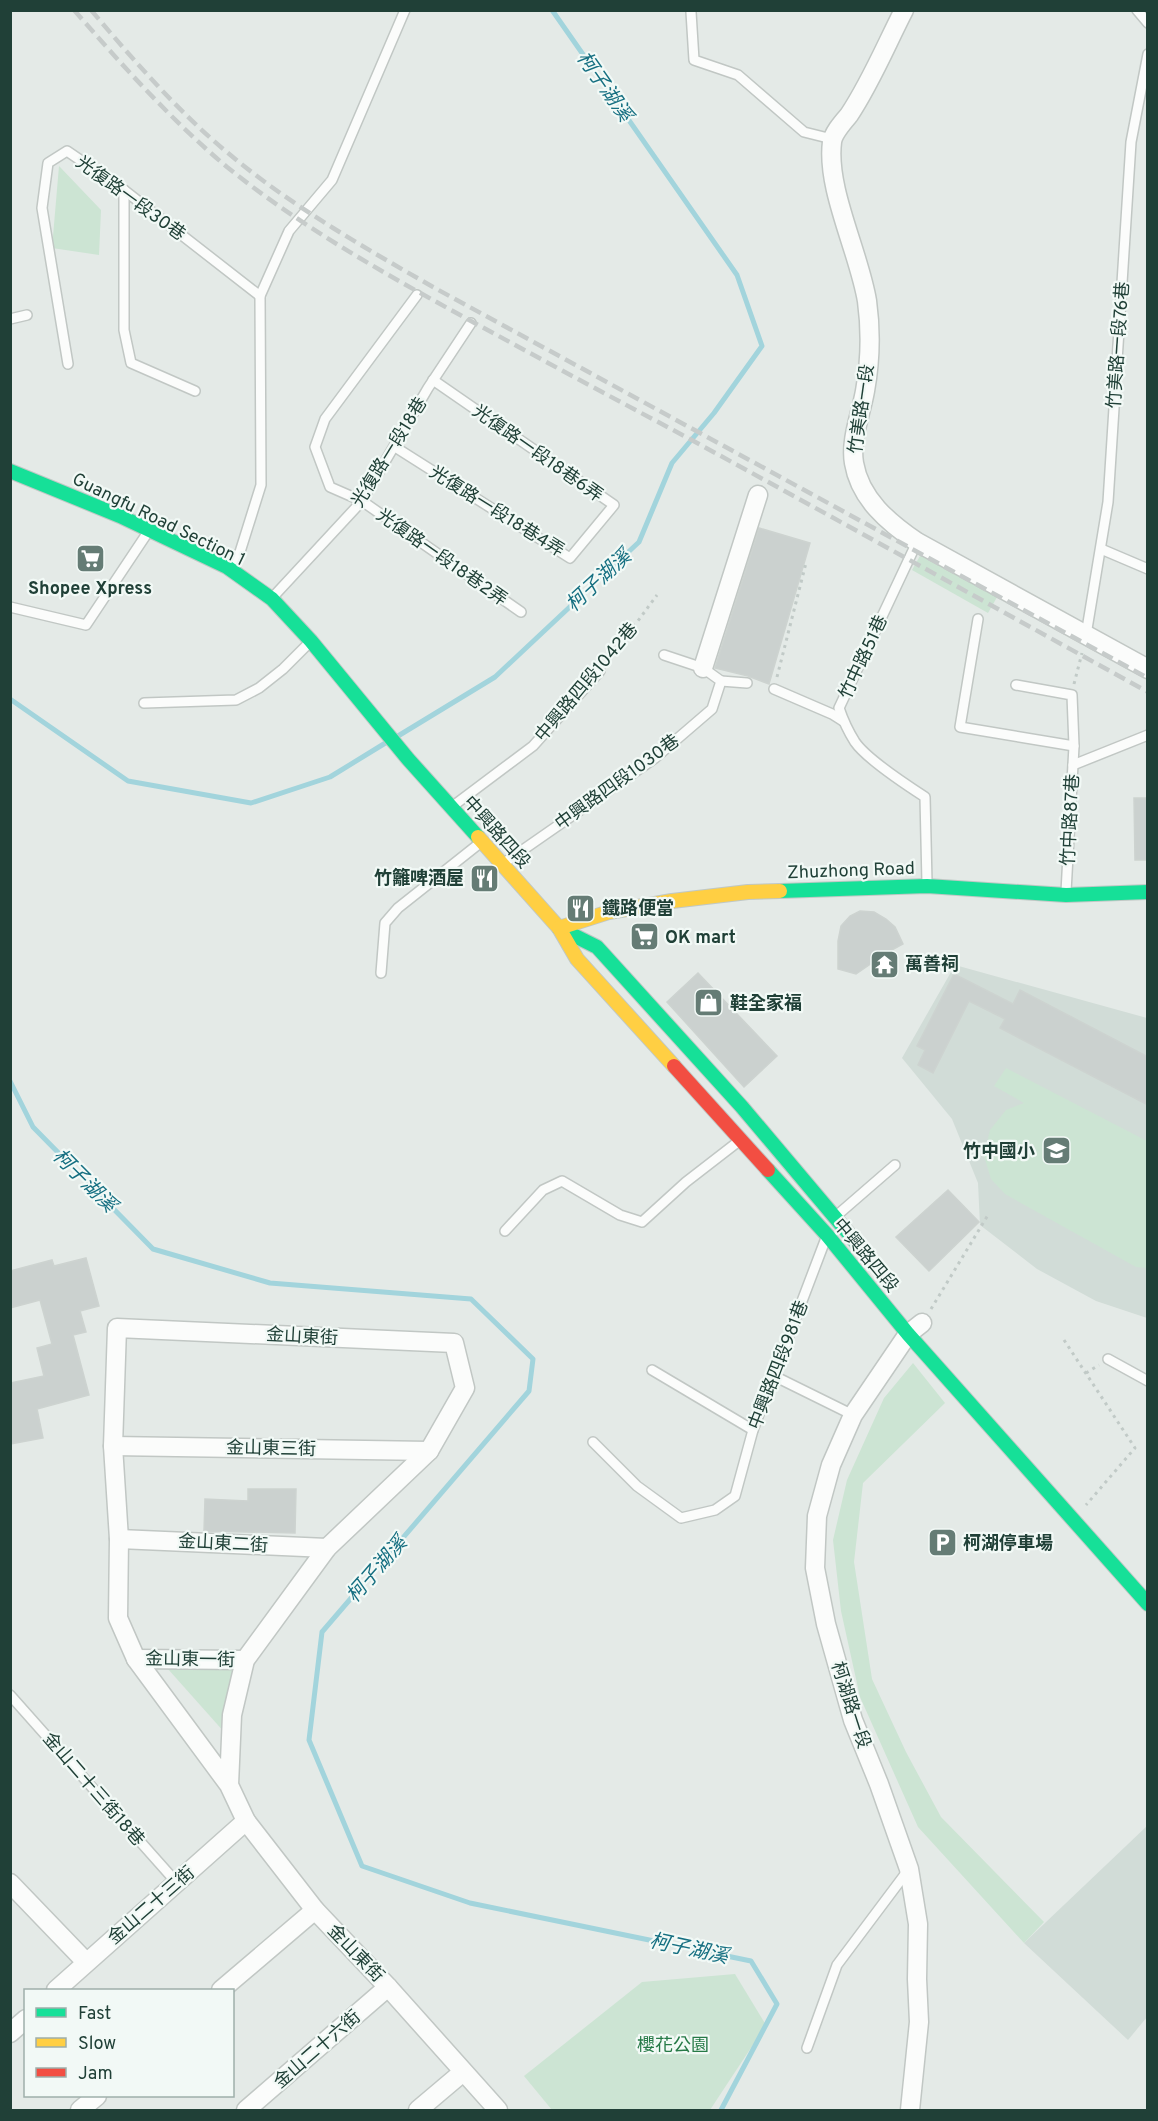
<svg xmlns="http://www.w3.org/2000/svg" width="1158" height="2121" viewBox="0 0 1158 2121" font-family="Overpass,'Noto Sans TC',sans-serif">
<rect width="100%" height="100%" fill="#e4eae7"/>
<!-- built -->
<g fill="#d1dcd7">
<polygon points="955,965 1147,1018 1147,1318 1096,1301 1037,1269 980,1225 978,1183 952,1119 902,1058"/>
<polygon points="1147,1826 1147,2017 1128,2040 1024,1943"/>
</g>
<!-- green -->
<g fill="#cce4d3">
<polygon points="59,166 101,210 99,255 52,248"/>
<polygon points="929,540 1005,583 988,613 912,570"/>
<polygon points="1006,1068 1147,1141 1147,1268 1136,1267 1005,1194 991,1179 984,1156 990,1130 1006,1110 1024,1103 994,1086"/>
<polygon points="913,1363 945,1403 863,1483 854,1562 872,1679 906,1752 941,1817 1044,1922 1024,1943 918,1827 860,1697 841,1611 833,1540 847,1480 884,1398"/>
<polygon points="238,1665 225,1733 168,1669"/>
<polygon points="735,1974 766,2025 710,2110 552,2110 524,2076 642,1982"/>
</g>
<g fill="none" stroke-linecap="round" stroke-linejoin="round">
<!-- stream -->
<g stroke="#a2d4dc" stroke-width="5">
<polyline points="10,699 128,781 251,803 330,777 387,742"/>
<polyline points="398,736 495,677 639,542 672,463 714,413 762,346 737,275 552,10"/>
<polyline points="10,1081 33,1127 153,1249 270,1283 471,1299 533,1359 529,1391 322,1632 309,1740 362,1866 470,1903 751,1961 777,2004 721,2110"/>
</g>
</g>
<!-- building -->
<g fill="#cbd1cf" stroke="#cdd3d0" stroke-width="1.5">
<polygon points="759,528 810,543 769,684 748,676 715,668"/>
<polygon points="1134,798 1148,798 1148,860 1135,860"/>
<polygon points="860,911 874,912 886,919 895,927 903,944 888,952 897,965 881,976 872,963 856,974 838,969 838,941 841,926 850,916"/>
<polygon points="698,973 777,1056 744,1087 667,1002"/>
<polygon points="954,974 1013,1004 1020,990 1148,1057 1148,1105 1000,1028 1005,1019 969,1001 933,1073 918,1065 925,1050 917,1046"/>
<polygon points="948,1190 979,1222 929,1271 896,1237"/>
<polygon points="86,1258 99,1306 80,1311 86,1332 73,1335 89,1395 37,1409 43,1438 10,1444 10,1383 44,1376 37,1348 52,1344 40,1300 10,1308 10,1271 52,1260 54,1266"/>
<polygon points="248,1489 296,1489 295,1533 204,1531 205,1499 248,1501"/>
</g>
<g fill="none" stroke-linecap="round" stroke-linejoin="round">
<defs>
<g id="lane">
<polyline points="1137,10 1148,23"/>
<polyline points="691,12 694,60 738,75 804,132 832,139"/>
<polyline points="124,190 124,330 131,363 195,391"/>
<polyline points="417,295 325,419 315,447 330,487 362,501 521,612"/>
<polyline points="10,319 27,315"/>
<polyline points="68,364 42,208 48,163 67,151 124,190 260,296"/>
<polyline points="395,447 570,558 614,505 433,380"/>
<path d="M917,542l-78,166c4,12 9,23 16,34 11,16 53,44 70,55l2,86"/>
<polyline points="1101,549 1148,569"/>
<polyline points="229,566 240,552 261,485 260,296 289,231 332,180 405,10"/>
<polyline points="273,597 362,501 428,388 471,323"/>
<polyline points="10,607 86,625 148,532"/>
<polyline points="978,619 960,727 1074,746"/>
<polyline points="1086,635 1108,502 1131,142 1148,54"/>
<polyline points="721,681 747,683"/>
<polyline points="1016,685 1072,695 1074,746 1066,892"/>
<polyline points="774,689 832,714 843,721"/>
<polyline points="144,703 236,700 259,688 283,669 309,643"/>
<polyline points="1073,765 1148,735"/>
<polyline points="453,806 533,746 600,671"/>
<polyline points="504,863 655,758 712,709 721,681 703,668 664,655"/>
<polyline points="381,973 385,923 398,908 480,843"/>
<polyline points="835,1217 895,1165"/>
<polyline points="505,1231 543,1190 562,1181 620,1215 642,1222 686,1182 739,1141"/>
<polyline points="1108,1359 1148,1381"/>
<polyline points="652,1370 753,1430"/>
<polyline points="774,1376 853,1415"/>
<polyline points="593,1442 637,1486 681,1518 715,1510 735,1496 753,1430 826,1238"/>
<polyline points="10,1695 177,1883"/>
<polyline points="807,2048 837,1965 909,1869"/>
</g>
<g id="street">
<path d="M904,10c-18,35 -33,72 -55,105 -6,7 -16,18 -17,27 -6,47 27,110 35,159 4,29 3,62 -2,90 -4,23 -15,49 -11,72 6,36 35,60 63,79l231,127"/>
<polyline points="703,668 758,495"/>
<polyline points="113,1446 429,1451"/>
<polyline points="119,1539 327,1548"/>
<polyline points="136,1659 245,1660"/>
<polyline points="229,1785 136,1659 118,1618 119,1539 113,1446 117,1328 454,1343 465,1388 429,1451 327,1548 245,1660 232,1715 229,1785 246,1821 315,1910 388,1987 498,2110"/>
<polyline points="10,1883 86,1962"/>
<polyline points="56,1990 246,1821"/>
<polyline points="221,1990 315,1910"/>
<polyline points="10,2033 26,2019"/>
<polyline points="80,2110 97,2096"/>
<polyline points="246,2110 388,1987"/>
<polyline points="418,2110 463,2072"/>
<polyline points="910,2110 919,2022 917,1979 918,1924 909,1869 879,1784 853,1720 826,1624 815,1568 817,1516 831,1465 853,1415 908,1334 922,1323"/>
</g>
<g id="fast">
<polyline points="10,471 120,516 227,567 272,599 311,641 408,759 478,837"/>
<polyline points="780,891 927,886 1066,895 1148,892"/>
<polyline points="559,928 597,947 742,1107 860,1247"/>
<polyline points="768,1170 827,1235 908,1334 1148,1604"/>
</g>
<g id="slow">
<polyline points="478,837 559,928 577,959 674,1066"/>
<polyline points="559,928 609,912 672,901 748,892 780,891"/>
</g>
<polyline id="jam" points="674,1066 768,1170"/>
</defs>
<!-- lane casing -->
<use href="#lane" stroke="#c1c7c4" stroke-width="12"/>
<!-- street casing -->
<use href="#street" stroke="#c1c7c4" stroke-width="21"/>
<!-- fast casing -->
<use href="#fast" stroke="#c0c8c5" stroke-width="16"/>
<!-- slow casing -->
<use href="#slow" stroke="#c0c8c5" stroke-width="16"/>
<!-- jam casing -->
<use href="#jam" stroke="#c0c8c5" stroke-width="16"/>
<!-- path -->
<g stroke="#c1cac7" stroke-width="3" stroke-dasharray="3 4.5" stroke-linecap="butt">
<polyline points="607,663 657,595"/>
<polyline points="777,677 806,563"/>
<polyline points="1074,684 1082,653"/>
<polyline points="931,1309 988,1215"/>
<polyline points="1064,1340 1135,1448 1086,1505"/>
<polyline points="1086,1373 1099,1365"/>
</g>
<!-- lane -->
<use href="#lane" stroke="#fbfcfb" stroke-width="9"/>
<!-- street -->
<use href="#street" stroke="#fbfcfb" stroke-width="18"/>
<!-- fast -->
<use href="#fast" stroke="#16e098" stroke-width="14"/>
<!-- slow -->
<use href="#slow" stroke="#ffcf43" stroke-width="14"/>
<!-- jam -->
<use href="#jam" stroke="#f24e42" stroke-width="14"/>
<!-- rail -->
<g stroke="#c6cbca" stroke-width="4.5" stroke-dasharray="12 6" stroke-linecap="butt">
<path d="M74,10c48,55 97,110 153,157 74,60 160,108 244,154 68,37 136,74 204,110 158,86 315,174 473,261"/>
<path d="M91,10c45,53 90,105 143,148 61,50 131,90 199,129l715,391"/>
</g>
</g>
<!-- icons -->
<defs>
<symbol id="supermarket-square" viewBox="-11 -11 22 22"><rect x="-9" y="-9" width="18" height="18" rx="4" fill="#657c75" stroke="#f2f9f6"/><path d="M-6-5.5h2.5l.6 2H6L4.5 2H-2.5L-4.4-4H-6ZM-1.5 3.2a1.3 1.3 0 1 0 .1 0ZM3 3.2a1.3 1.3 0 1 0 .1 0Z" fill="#fff"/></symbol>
<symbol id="restaurant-square" viewBox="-11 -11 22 22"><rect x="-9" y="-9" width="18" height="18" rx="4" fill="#657c75" stroke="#f2f9f6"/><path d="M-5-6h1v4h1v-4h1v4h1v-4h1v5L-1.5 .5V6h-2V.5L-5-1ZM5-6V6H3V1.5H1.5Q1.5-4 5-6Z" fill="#fff"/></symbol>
<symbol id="temple-square" viewBox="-11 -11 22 22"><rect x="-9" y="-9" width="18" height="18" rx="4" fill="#657c75" stroke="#f2f9f6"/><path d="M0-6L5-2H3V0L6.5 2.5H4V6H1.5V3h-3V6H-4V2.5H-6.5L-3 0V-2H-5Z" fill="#fff"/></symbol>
<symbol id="shop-square" viewBox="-11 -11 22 22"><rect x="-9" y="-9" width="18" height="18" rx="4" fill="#657c75" stroke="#f2f9f6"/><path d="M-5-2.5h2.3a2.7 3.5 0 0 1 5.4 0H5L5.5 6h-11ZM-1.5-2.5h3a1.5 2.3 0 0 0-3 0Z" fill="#fff"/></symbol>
<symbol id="school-square" viewBox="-11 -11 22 22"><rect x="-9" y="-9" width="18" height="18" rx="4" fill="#657c75" stroke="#f2f9f6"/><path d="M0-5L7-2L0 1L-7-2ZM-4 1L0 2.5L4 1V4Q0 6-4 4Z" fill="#fff"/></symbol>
<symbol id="parking-square" viewBox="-11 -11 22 22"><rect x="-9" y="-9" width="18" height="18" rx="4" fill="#657c75" stroke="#f2f9f6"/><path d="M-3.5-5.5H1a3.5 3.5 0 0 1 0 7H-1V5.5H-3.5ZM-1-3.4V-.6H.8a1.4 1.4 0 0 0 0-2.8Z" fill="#fff"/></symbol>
</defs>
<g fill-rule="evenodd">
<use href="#supermarket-square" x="74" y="542" width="33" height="33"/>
<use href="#restaurant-square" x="468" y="862" width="33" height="33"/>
<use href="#restaurant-square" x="564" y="892" width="33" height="33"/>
<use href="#supermarket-square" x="628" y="920" width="33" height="33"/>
<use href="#temple-square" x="868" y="948" width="33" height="33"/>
<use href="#shop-square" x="692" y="986" width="33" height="33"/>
<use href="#school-square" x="1040" y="1134" width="33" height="33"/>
<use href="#parking-square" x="926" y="1526" width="33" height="33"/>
</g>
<g text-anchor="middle" stroke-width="4.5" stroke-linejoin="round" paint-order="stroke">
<!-- street labels -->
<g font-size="18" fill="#204037" stroke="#f2f9f6">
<text transform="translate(131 198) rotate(36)" y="6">光復路一段30巷</text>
<text transform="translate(1118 345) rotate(-86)" y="6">竹美路一段76巷</text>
<text transform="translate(861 409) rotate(-82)" y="6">竹美路一段</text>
<text transform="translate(389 452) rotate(-58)" y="6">光復路一段18巷</text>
<text transform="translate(538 453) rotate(35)" y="6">光復路一段18巷6弄</text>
<text transform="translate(497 511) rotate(32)" y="6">光復路一段18巷4弄</text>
<text transform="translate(159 519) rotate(26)" y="6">Guangfu Road Section 1</text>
<text transform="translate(442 557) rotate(35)" y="6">光復路一段18巷2弄</text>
<text transform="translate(863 657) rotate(-65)" y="6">竹中路51巷</text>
<text transform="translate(586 682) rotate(-50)" y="6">中興路四段1042巷</text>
<text transform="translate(617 782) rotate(-36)" y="6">中興路四段1030巷</text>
<text transform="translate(1070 820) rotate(-87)" y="6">竹中路87巷</text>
<text transform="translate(497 832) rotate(48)" y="6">中興路四段</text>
<text transform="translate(851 870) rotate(-2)" y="6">Zhuzhong Road</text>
<text transform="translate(866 1255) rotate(50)" y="6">中興路四段</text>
<text transform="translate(302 1336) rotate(3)" y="6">金山東街</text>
<text transform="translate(778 1365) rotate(-69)" y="6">中興路四段981巷</text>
<text transform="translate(271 1448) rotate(1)" y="6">金山東三街</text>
<text transform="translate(223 1543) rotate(3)" y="6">金山東二街</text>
<text transform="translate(190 1659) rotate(1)" y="6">金山東一街</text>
<text transform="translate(851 1705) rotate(72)" y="6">柯湖路一段</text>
<text transform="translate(94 1789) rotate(49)" y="6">金山二十三街18巷</text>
<text transform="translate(151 1905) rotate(-41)" y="6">金山二十三街</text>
<text transform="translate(356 1953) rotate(46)" y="6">金山東街</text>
<text transform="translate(317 2049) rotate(-41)" y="6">金山二十六街</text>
</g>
<!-- poi labels -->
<g font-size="18" font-weight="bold" fill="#204037" stroke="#f2f9f6" text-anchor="start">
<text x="90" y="594" text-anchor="middle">Shopee Xpress</text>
<text x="464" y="884" text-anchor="end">竹籬啤酒屋</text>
<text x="602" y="914">鐵路便當</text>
<text x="665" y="943">OK mart</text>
<text x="905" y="970">萬善祠</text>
<text x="730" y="1009">鞋全家福</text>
<text x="1035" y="1157" text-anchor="end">竹中國小</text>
<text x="963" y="1549">柯湖停車場</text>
</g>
<!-- park labels -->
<g font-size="18" fill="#267a47" stroke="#f2f9f6">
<text x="673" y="2051">櫻花公園</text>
</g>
<!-- water labels -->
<g font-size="20" font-style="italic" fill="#156f81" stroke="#f2f9f6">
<text transform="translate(605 86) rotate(55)" y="7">柯子湖溪</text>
<text transform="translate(598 580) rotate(-43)" y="7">柯子湖溪</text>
<text transform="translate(85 1180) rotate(45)" y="7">柯子湖溪</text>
<text transform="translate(376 1569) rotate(-49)" y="7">柯子湖溪</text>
<text transform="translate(689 1948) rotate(12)" y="7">柯子湖溪</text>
</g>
</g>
<!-- border -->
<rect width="1158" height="2121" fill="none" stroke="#204037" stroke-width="24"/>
<!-- legend -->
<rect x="24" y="1989" width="210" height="108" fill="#f2f9f6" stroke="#9eafaa" stroke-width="1.5"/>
<rect x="36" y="2008" width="30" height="9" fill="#16e098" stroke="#9eafaa" stroke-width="1.5"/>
<text x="78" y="2019" font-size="18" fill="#204037">Fast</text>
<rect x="36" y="2038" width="30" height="9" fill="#ffcf43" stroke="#9eafaa" stroke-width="1.5"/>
<text x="78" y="2049" font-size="18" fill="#204037">Slow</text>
<rect x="36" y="2068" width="30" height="9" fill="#f24e42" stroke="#9eafaa" stroke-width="1.5"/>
<text x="78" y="2079" font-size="18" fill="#204037">Jam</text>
</svg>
